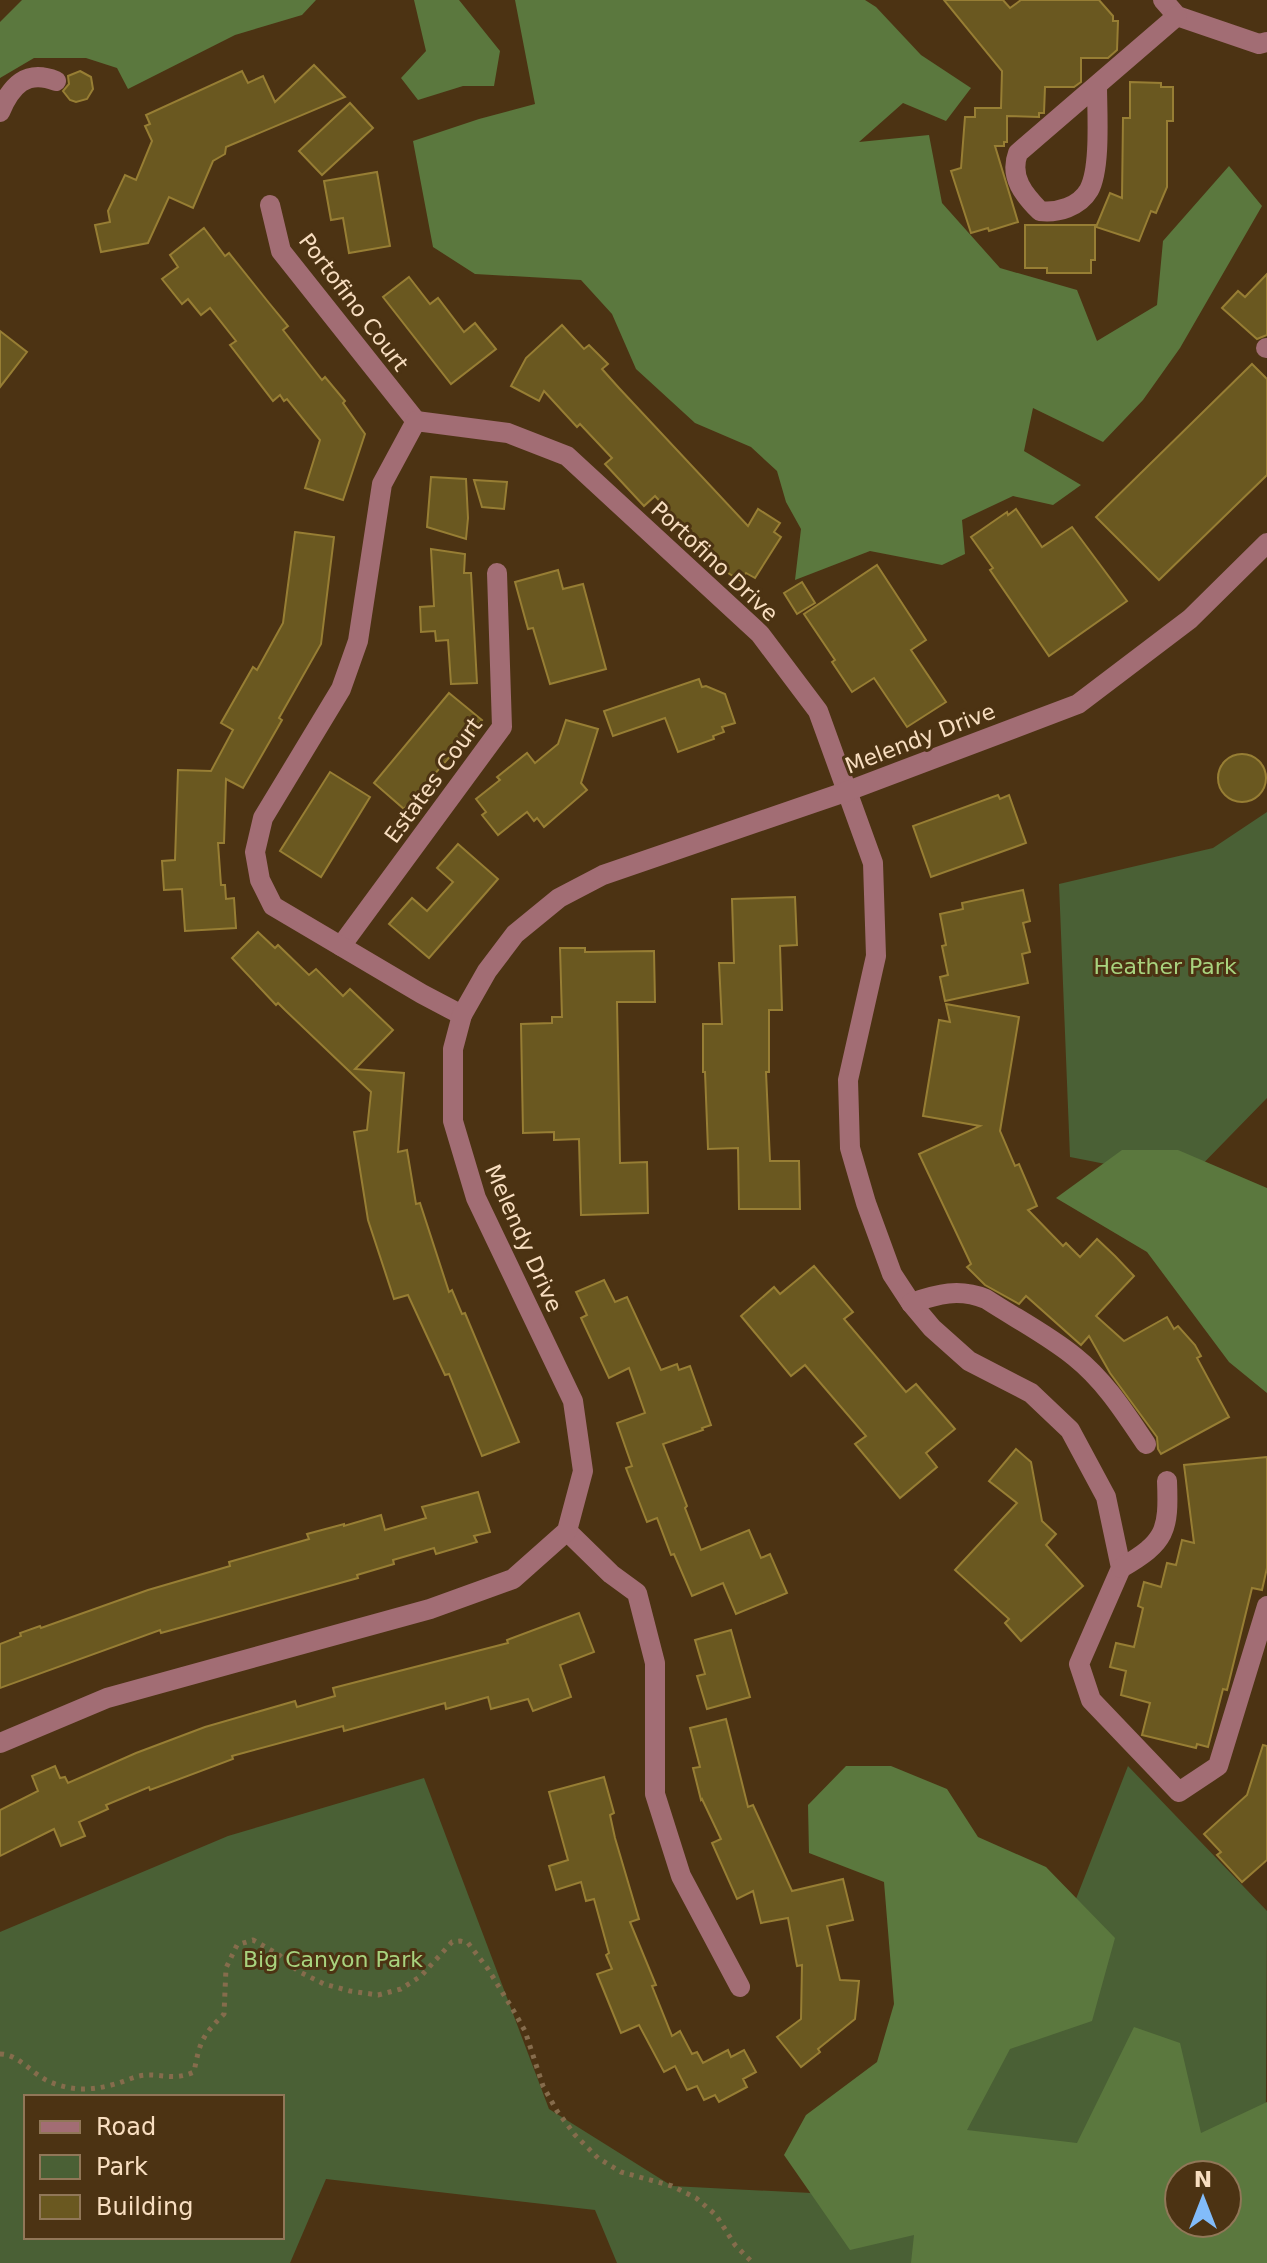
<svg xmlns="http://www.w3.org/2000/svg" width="1267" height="2263" viewBox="0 0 1267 2263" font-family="'DejaVu Sans',sans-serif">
<rect width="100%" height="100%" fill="#4c3313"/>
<!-- green -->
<g fill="#4a6035" fill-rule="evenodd">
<polygon points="1267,812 1267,1098 1187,1180 1070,1157 1059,884 1213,848"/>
<path d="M1128,1766l139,145 -2,352h-648l-22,-53 -269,-31 -36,84h-290v-331l228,-96 196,-58 125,331 123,77 159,8 207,-198zM26,2097h256v140h-256zM1179,2175h48v48h-48z"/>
</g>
<!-- forest -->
<g fill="#5b783e" fill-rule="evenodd">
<polygon points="22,0 316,0 302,15 235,35 128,89 117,68 86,58 34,58 0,78 0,22"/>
<polygon points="414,0 459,0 500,51 494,86 463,86 418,100 401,78 426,51"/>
<polygon points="515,0 865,0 876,7 921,55 971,88 946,121 903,103 859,142 929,135 942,203 1000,268 1077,290 1097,341 1157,305 1163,241 1229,166 1262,206 1180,348 1143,400 1103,442 1033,408 1024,451 1081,485 1053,505 1013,496 962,520 965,554 942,565 870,551 795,580 801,529 786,502 777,471 751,447 695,423 636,369 612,314 581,280 475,274 433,247 413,141 479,119 535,104"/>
<polygon points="1122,1150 1178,1150 1267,1188 1267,1393 1229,1362 1147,1252 1056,1198"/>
<path d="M846,1766h45l56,23 31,48 68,30 69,71 -23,83 -82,28 -43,81 110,13 57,-116 46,16 21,90 66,-31v161h-356l3,-28 -64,15 -66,-95 22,-40 71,-53 17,-58 -10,-122 -75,-29 -1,-48zM1179,2175h48v48h-48z"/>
</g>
<!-- building -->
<g fill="#6a5820" stroke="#977e34" stroke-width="2">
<polygon points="944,0 1003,0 1010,8 1021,0 1099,0 1113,16 1113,21 1118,21 1117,50 1108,58 1081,58 1081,82 1074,87 1045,87 1044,113 1039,113 1039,117 1007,116 1007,142 1004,142 1004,146 995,146 1018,222 989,231 988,228 971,233 951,171 961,168 965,117 975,117 975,108 1001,108 1002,71"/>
<polygon points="314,65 345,97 226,147 225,154 213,161 193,208 169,197 148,243 101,252 95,225 110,222 108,211 125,175 136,180 152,141 145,126 150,124 146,115 242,71 248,83 263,76 275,102"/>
<polygon points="80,71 91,77 93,89 87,99 76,102 70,100 63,91 69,84 68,76"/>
<polygon points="1130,82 1161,83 1161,87 1173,87 1173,121 1167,121 1167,187 1156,213 1151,211 1139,241 1096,227 1110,193 1122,198 1123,118 1130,118"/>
<polygon points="350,103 373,128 322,175 299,151"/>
<polygon points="377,172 390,246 349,253 343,218 331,220 324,181"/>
<polygon points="1025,225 1095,225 1095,260 1091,260 1091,273 1047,273 1047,268 1025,268"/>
<polygon points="204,228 225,256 229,253 269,303 288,326 283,330 322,380 325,377 345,401 343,403 365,434 343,500 305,488 320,440 287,399 284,401 280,395 273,401 230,345 236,341 210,308 201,315 188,299 182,304 162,279 178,267 170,255"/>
<polygon points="1267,274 1267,335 1257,339 1222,308 1238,291 1245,297"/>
<polygon points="409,277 430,304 438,298 464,332 475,323 496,349 451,384 383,297"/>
<polygon points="562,325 584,349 589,345 608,364 602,369 619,388 748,526 758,509 780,523 774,532 781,537 755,578 746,573 741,581 701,556 704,550 655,496 644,506 605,464 612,458 580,424 577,427 544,391 539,401 511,386 526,358"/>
<polygon points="0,331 27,352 0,387"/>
<polygon points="1252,364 1267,379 1267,475 1159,580 1096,517"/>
<polygon points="431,477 466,479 468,518 466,539 427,527"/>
<polygon points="474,480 507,482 504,509 482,507"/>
<polygon points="1016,509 1042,547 1072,527 1127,601 1049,656 990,570 993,568 971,537 1007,512 1008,515"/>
<polygon points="295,532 334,537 321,644 279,718 282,720 243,788 226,779 224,843 218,843 221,885 225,885 226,899 234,898 236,928 185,931 182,889 164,890 162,861 175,860 178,770 211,771 233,730 221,723 253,667 257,670 283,623"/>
<polygon points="431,549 465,554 464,573 471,573 477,683 451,684 448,640 436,641 435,631 421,632 420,607 434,606"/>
<polygon points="877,565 926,640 911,650 946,702 907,727 874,678 852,692 832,662 835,660 804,614"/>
<polygon points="558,570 563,589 583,584 606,669 550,684 533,628 528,629 515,582"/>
<polygon points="802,582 815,603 797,614 784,593"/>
<polygon points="699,679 702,687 706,686 725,694 735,723 722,727 724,732 713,736 714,739 678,752 665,718 613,736 604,711"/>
<polygon points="449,693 482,720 404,809 374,783"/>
<polygon points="566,720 598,729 581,783 587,790 544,827 537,818 534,821 527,812 498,835 482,815 486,812 476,799 500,780 497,777 527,753 535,763 558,744"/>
<circle cx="1242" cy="778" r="24"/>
<polygon points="330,772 370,797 321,877 280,851"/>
<polygon points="998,795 1000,799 1009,795 1026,843 931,877 913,826"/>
<polygon points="458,844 498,879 429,958 389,924 412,898 427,911 453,882 437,868"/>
<polygon points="1023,890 1030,921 1023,923 1030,952 1022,954 1028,983 945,1001 940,977 948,975 942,946 946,945 940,914 963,909 962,903"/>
<polygon points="795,897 797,945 780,946 782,1010 769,1010 769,1072 766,1072 770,1161 799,1161 800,1209 739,1209 738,1148 708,1149 705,1072 703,1072 703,1024 722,1024 719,963 734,963 732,899"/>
<polygon points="258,932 275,948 278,945 309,975 316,969 343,996 350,989 393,1030 355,1069 404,1073 398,1152 407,1150 416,1204 420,1203 449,1292 452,1290 462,1314 465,1313 519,1442 482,1456 449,1374 445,1375 408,1295 394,1299 368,1220 354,1132 367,1130 371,1092 285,1010 278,1003 276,1005 232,958"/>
<polygon points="560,948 585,948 585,952 654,951 655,1002 617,1002 620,1163 647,1162 648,1213 581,1215 579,1139 554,1140 554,1132 523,1133 521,1024 552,1023 552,1017 562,1017"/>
<polygon points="946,1004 1019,1017 1000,1131 1015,1166 1019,1164 1037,1206 1028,1210 1063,1246 1066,1243 1080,1257 1097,1239 1115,1256 1134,1276 1096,1316 1124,1341 1167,1317 1174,1329 1178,1326 1195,1345 1201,1356 1197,1358 1229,1417 1161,1454 1158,1449 1157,1437 1110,1373 1089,1336 1081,1345 1026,1296 1019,1304 985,1285 967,1267 971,1264 919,1154 980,1126 923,1116 939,1020 950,1022"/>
<polygon points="814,1266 853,1312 844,1319 906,1392 916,1384 955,1429 926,1453 937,1467 900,1498 855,1444 866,1436 805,1365 791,1376 741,1316 774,1287 780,1294"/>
<polygon points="604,1280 615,1302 627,1297 661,1370 677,1364 679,1370 690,1366 711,1425 702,1428 703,1430 663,1444 687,1506 685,1508 701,1550 749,1530 761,1558 770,1554 787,1593 736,1614 723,1583 692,1596 674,1554 671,1555 657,1518 647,1522 626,1468 632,1466 617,1423 645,1413 629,1368 609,1378 581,1318 587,1315 576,1292"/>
<polygon points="1016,1449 1031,1462 1042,1521 1056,1534 1046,1545 1083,1586 1021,1641 1005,1623 1009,1619 955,1570 1017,1503 989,1481"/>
<polygon points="1267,1457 1267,1568 1262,1590 1252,1588 1227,1690 1223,1689 1208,1747 1197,1744 1196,1748 1142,1735 1150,1703 1121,1695 1126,1671 1110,1667 1116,1643 1134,1647 1143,1608 1138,1606 1144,1582 1161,1587 1167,1563 1176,1565 1182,1540 1194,1543 1184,1465"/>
<polygon points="478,1492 490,1532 474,1536 477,1542 436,1554 434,1548 393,1560 394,1564 357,1575 358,1578 161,1633 160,1630 0,1688 0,1644 21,1636 20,1633 40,1626 41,1628 148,1590 230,1566 229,1562 309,1539 307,1534 344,1524 344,1526 381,1515 385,1530 426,1518 422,1507"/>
<polygon points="579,1613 594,1652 560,1665 571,1697 533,1711 528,1699 491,1709 488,1697 446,1709 445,1703 344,1731 343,1726 232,1756 233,1759 150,1790 149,1787 106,1805 108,1809 79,1822 85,1836 61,1846 54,1829 0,1856 0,1810 38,1791 32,1776 55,1766 60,1778 65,1777 68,1783 136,1753 205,1727 295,1701 297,1707 335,1696 333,1688 508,1643 507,1640"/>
<polygon points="731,1630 750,1697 707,1709 697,1676 705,1674 695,1640"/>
<polygon points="726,1719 748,1807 753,1805 792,1891 843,1879 853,1920 827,1926 840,1980 859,1981 855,2019 818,2049 820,2052 801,2067 777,2037 801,2019 802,1965 797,1966 788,1918 761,1923 753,1891 737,1899 712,1843 721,1839 702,1799 701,1800 693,1768 700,1767 690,1728"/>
<polygon points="1263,1745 1267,1746 1267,1860 1242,1882 1217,1855 1221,1852 1204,1834 1247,1795"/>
<polygon points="604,1777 614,1813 610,1815 615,1838 639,1919 630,1922 656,1985 652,1986 672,2036 680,2031 692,2054 697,2052 703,2063 728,2050 731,2057 744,2050 756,2072 743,2079 747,2087 719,2102 715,2095 704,2100 697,2086 687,2090 675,2066 664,2072 639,2025 621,2033 597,1974 612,1969 606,1955 609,1953 594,1899 586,1901 581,1882 556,1890 549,1866 568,1860 549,1792"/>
</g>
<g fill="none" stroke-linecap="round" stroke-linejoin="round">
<!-- path -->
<path stroke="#856c4c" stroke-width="5" stroke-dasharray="4 6" stroke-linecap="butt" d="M0,2054c18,0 31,19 48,27 22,10 43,10 67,3 8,-2 16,-6 24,-8 20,-4 33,6 55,-4 6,-31 8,-36 30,-58l2,-46 11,-23 16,-5 25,14 20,17 26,13 26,7 28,4 23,-6 20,-13 31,-34 8,-1 8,2 20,26 27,44 10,18 18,55 14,25 18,24 23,23 23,14 51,14 24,12 20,17 19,30 18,18"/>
<!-- minor -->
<g stroke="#a26d74" stroke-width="20">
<polyline points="1163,0 1177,16 1259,44 1267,42"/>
<path d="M1097,85c0,27 4,83 -8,105 -10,17 -31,23 -49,21 -16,-16 -31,-34 -22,-58l159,-137"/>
<path d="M0,112c11,-26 26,-43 56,-31"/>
<polyline points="270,205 281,251 416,421"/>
<polyline points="1266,348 1267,348"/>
<polyline points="341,946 502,727 497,573"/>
<polyline points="462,1015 422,994 273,906 260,880 255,852 263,818 341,689 358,641 382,484 416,421 508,433 567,456 760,634 818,711 873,863 876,956 848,1080 850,1148 866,1203 892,1274 911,1303 932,1328 969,1361 1031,1393 1070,1430 1106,1497 1121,1568 1079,1664 1091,1700 1179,1792 1218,1766 1267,1606"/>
<path d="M911,1303c27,-9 48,-15 75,-4 29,19 62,36 89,58 30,24 50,56 71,87"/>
<polyline points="567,1531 611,1574 637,1593 655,1663 655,1794 681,1876 740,1987"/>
<path d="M1121,1568c45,-26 48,-37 46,-87"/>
<polyline points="0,1743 107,1698 430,1609 513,1579 567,1531 583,1471 573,1401 476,1198 453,1121 453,1049 462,1015 487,971 515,934 559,898 603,875 848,791 1078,704 1190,619 1267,543"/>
</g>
</g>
<g text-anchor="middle" stroke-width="6" stroke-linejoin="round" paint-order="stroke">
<!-- street labels -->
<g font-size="22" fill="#f8dec0" stroke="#4c3313">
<text transform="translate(354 302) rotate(53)" y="8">Portofino Court</text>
<text transform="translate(715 561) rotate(43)" y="8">Portofino Drive</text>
<text transform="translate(920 738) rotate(-21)" y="8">Melendy Drive</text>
<text transform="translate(433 780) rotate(-54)" y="8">Estates Court</text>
<text transform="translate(524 1238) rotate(66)" y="8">Melendy Drive</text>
</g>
<!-- park labels -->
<g font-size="22" fill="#a8d37e" stroke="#4c3313">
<text x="1165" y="974">Heather Park</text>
<text x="333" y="1967">Big Canyon Park</text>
</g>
</g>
<!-- legend -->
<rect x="24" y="2095" width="260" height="144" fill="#4c3313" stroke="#917758" stroke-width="2"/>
<rect x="40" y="2121" width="40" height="12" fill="#a26d74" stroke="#917758" stroke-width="2"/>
<text x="96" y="2135" font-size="24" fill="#f8dec0">Road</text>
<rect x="40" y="2155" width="40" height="24" fill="#4a6035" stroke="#917758" stroke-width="2"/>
<text x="96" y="2175" font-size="24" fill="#f8dec0">Park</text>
<rect x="40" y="2195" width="40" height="24" fill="#6a5820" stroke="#917758" stroke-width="2"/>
<text x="96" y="2215" font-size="24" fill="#f8dec0">Building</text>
<!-- north arrow -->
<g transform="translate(1203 2199)"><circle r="38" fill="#4c3313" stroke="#917758" stroke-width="2"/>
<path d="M0-6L14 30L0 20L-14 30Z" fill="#82bcfa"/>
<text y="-12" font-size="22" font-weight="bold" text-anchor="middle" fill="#f8dec0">N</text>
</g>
</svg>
